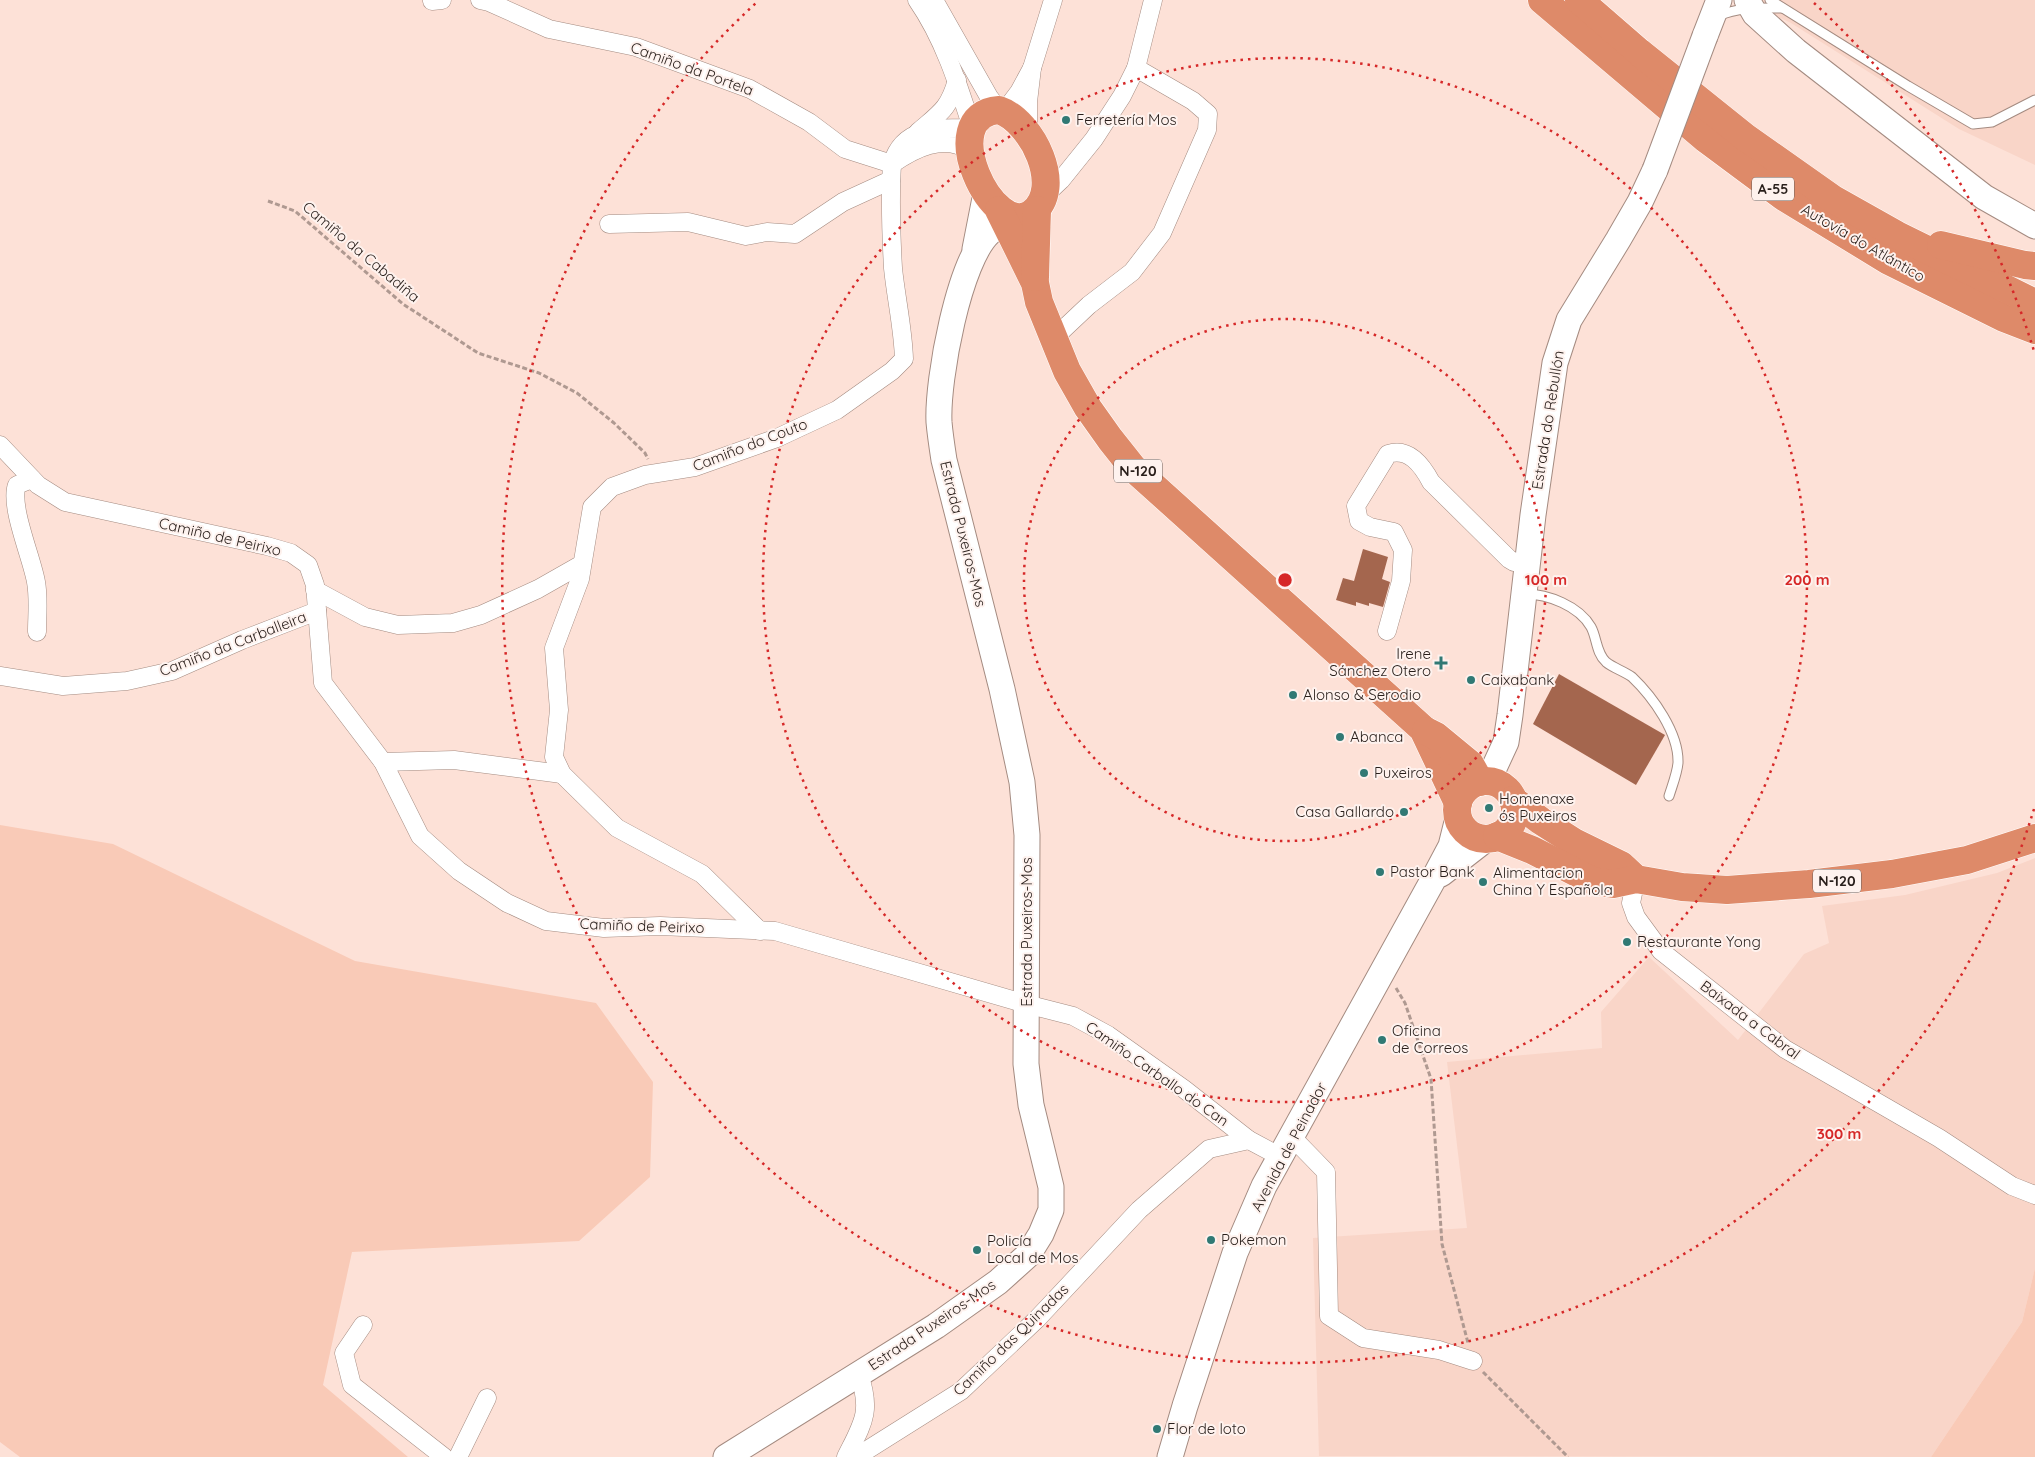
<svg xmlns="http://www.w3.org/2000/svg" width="2035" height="1457" viewBox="0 0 2035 1457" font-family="Quicksand,sans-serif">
<rect width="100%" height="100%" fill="#fde1d7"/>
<!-- built -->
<g fill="#f9d5c8">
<polygon points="1743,0 2035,0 2035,165 1959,129 1791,23"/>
<polygon points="2035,858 2035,1268 2022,1322 1931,1457 1319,1456 1313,1238 1467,1228 1447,1062 1602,1048 1601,1012 1649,957 1738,1040 1804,954 1829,943 1822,906 1905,895 1997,873"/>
</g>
<!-- green -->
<g fill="#f9cab7">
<polygon points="0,825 113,844 355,961 596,1003 653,1082 650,1177 579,1241 352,1252 323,1385 408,1457 20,1457 0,1442"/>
<polygon points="2035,1268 2035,1457 1931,1457 2022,1322"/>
</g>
<!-- building -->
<g fill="#a4664e">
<polygon points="1363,549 1388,557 1382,579 1390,582 1383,607 1369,603 1369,606 1356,602 1356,606 1336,600 1343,578 1354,581"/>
<polygon points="1559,674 1665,735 1636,785 1533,724"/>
</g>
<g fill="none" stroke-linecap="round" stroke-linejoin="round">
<defs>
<g id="lane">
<polyline points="1770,0 1908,86 1973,124 1992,122 2035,100"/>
<path d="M1718,16c21,-9 42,-8 64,-8"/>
<path d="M1525,594c23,0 54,12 66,33 6,11 5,26 15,35 7,6 18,9 26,15 21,20 47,56 46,86 -1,11 -6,23 -9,33"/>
</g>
<g id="street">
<path d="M480,0l9,2 60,27 87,18 114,42 59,33 36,27 47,15c-2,34 -1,69 1,104 3,30 10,60 11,91l-12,12 -55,39 -60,28 -82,29 -50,8 -33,12 -20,20 -12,72 -26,69 5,62 -5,47 8,17 55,54 85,46 58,57"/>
<path d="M917,0c27,39 41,84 55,128 -33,0 -69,-2 -80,36 23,-16 51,-30 77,-14"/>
<polyline points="934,0 989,97 999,110"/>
<polyline points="432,1 442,0"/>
<polyline points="1032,68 1053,0"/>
<polyline points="1004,112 1019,92 1032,68 1028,102 1028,134"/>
<path d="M918,132c22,-19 31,-23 39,-52"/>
<polyline points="1044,196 1061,180 1094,139 1122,96 1136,68 1153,0"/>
<polyline points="609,224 688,222 746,236 767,232 795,234 843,202 891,180"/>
<polyline points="1054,338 1089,305 1132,272 1162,233 1207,130 1208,114 1193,101 1136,68"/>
<polyline points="0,445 38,485 65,502 267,546 291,553 308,565 315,585 323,683 383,762 420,836 459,871 507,903 546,921 604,928 660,926 775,931 1026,1004 1073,1016 1108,1035 1184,1089 1249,1140 1281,1157"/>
<path d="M32,479l-15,6c-8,21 15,73 19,97 3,16 1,34 1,50"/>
<polyline points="315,590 365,617 398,625 453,623 481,615 538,589 582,564"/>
<path d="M1387,631l14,-50 2,-31 -9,-18 -24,-5 -11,-6 -3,-15 32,-52c21,-7 34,11 43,28l78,77 5,3 14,1"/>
<polyline points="0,676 63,686 127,681 172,671 242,640 317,611"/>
<polyline points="383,762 454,760 562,774"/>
<polyline points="1636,879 1631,903 1636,917 1661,951 1785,1049 1939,1138 2012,1186 2035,1195"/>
<polyline points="1292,1137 1326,1172 1329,1316 1363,1338 1439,1350 1473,1361"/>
<polyline points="363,1325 344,1353 352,1385 444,1457"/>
<polyline points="458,1457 487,1398"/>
<path d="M846,1457c17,-34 26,-45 13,-83"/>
<polyline points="856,1457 961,1391 1037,1319 1139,1210 1209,1149 1249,1140"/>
</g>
<g id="secondary">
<polyline points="1747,0 1755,14 1796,51 1984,197 2035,226"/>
<polyline points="1705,36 1719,0"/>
<polyline points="975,249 986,193"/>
<polyline points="1488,781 1506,742 1510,715 1533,515 1555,363 1569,320 1618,240 1640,202 1655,170"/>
<polyline points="1441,874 1486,839"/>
<path d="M726,1457l210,-131 62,-44 30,-27 13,-21 10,-24v-23l-20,-82 -5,-41 1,-229 -5,-53 -20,-93 -58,-229c-2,-13 -4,-26 -5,-38 -2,-42 20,-163 51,-190 9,-8 20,-11 31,-15"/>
<polyline points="1170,1457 1185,1406 1235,1253 1264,1186 1433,880 1451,846 1458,818"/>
</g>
<g id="highway">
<polyline points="1542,0 1706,139 1784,197 1889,261 2004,318 2035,330"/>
<polyline points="1579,0 1639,52 1745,137 1833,199 1897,235 2035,303"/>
<path d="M999,110c33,11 66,78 33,103 -39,29 -99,-99 -33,-103z"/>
<polyline points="999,210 1035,283 1039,302 1067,371 1088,408 1110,439 1133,468 1423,729 1458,803"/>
<polyline points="1941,245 2025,265 2035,266"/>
<polyline points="1035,277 1037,210"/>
<polyline points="1426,731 1436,736 1470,764 1480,782"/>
<circle cx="1486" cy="810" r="29"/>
<polyline points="1513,800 1541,821 1574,842 1621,865 1636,879"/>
<polyline points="1497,836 1532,850 1593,881 1613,884 1636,879 1682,887 1727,890 1809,884 1892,874 1967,860 2035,838"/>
</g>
</defs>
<!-- lane casing -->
<use href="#lane" stroke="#a48b81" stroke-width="11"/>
<!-- street casing -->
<use href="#street" stroke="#a48b81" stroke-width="19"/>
<!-- secondary casing -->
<use href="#secondary" stroke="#a48b81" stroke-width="27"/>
<!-- highway casing -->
<use href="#highway" stroke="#fff" stroke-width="29"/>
<!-- path -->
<g stroke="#af9991" stroke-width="3" stroke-dasharray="5 2.5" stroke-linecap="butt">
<polyline points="268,201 295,211 403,304 478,353 539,373 577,393 614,423 645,453 648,459"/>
<polyline points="1396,988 1405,1003 1431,1079 1442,1244 1468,1343"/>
<polyline points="1483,1372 1568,1457"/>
</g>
<!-- lane -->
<use href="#lane" stroke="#fff" stroke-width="9"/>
<!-- street -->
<use href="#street" stroke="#fff" stroke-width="18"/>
<!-- secondary -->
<use href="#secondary" stroke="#fff" stroke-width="25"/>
<!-- highway -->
<use href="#highway" stroke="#de8a69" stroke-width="28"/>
<defs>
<polyline id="secondary-bridge" points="1655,170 1705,36"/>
</defs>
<!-- secondary-bridge casing -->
<use href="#secondary-bridge" stroke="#a48b81" stroke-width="27" stroke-linecap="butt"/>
<!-- secondary-bridge -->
<use href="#secondary-bridge" stroke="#fff" stroke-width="25"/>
</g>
<!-- distance rings -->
<g fill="none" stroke="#d62828" stroke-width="2.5" stroke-dasharray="2.5 5">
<circle cx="1285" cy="580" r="261"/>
<circle cx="1285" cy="580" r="522"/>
<path d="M2034 809A783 783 0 1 1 756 3M1814 3A783 783 0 0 1 2034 351"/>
</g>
<!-- markers -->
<g fill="#317974" stroke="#fef2ee" stroke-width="2">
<circle cx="1066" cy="120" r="5"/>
<path d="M1438.5 655.5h5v5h5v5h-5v5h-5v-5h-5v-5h5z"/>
<circle cx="1471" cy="680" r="5"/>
<circle cx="1293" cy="695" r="5"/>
<circle cx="1340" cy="737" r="5"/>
<circle cx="1364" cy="773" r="5"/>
<circle cx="1489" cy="808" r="5"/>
<circle cx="1404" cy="812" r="5"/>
<circle cx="1380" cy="872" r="5"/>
<circle cx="1483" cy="882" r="5"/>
<circle cx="1627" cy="942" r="5"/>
<circle cx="1382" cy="1040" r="5"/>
<circle cx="1211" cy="1240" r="5"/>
<circle cx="977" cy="1250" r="5"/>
<circle cx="1157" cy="1429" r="5"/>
</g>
<g text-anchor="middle" stroke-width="4" stroke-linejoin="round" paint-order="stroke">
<!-- shield labels -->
<g fill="#fef2ee" stroke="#685e5a" stroke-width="1">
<rect x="1752" y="177.5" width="42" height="23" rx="4"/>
<rect x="1114" y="459.5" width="48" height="23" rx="4"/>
<rect x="1813" y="869.5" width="48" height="23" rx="4"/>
</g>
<g font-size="14" font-weight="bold" fill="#281e1a">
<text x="1773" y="194">A-55</text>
<text x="1138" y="476">N-120</text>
<text x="1837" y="886">N-120</text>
</g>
<!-- street labels -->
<g font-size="15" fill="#281e1a" stroke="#fef2ee">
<text transform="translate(692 69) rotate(20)" y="5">Camiño da Portela</text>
<text transform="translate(1863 243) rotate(30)" y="5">Autovía do Atlántico</text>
<text transform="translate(361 252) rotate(40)" y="5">Camiño da Cabadiña</text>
<text transform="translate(1548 420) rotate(-81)" y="5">Estrada do Rebullón</text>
<text transform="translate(750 445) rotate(-21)" y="5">Camiño do Couto</text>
<text transform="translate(963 534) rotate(76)" y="5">Estrada Puxeiros-Mos</text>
<text transform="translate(220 537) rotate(13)" y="5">Camiño de Peirixo</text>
<text transform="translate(233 644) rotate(-21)" y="5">Camiño da Carballeira</text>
<text transform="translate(642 926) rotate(2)" y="5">Camiño de Peirixo</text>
<text transform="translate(1027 932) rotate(-90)" y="5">Estrada Puxeiros-Mos</text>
<text transform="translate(1750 1020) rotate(37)" y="5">Baixada a Cabral</text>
<text transform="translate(1157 1074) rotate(35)" y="5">Camiño Carballo do Can</text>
<text transform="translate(1289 1147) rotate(-62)" y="5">Avenida de Peinador</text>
<text transform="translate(932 1325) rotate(-34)" y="5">Estrada Puxeiros-Mos</text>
<text transform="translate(1011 1340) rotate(-44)" y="5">Camiño das Quinadas</text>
</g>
<!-- poi labels -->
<g font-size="15" fill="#281e1a" stroke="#fef2ee" text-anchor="start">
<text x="1076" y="125">Ferretería Mos</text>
<text x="1431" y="659" text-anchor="end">Irene<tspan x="1431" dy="17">Sánchez Otero</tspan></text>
<text x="1481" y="685">Caixabank</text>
<text x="1303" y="700">Alonso &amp; Serodio</text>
<text x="1350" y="742">Abanca</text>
<text x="1374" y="778">Puxeiros</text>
<text x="1499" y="804">Homenaxe<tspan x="1499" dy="17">ós Puxeiros</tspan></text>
<text x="1394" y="817" text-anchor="end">Casa Gallardo</text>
<text x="1390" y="877">Pastor Bank</text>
<text x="1493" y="878">Alimentacion<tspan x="1493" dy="17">China Y Española</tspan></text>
<text x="1637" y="947">Restaurante Yong</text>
<text x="1392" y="1036">Oficina<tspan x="1392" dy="17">de Correos</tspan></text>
<text x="1221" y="1245">Pokemon</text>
<text x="987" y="1246">Policía<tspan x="987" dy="17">Local de Mos</tspan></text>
<text x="1167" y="1434">Flor de loto</text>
</g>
</g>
<circle cx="1285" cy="580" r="8" fill="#d62828" stroke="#fef2ee" stroke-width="2.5"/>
<g font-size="15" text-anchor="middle" font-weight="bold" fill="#d62828" stroke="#fef2ee" stroke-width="4" stroke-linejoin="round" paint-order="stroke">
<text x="1546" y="585">100 m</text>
<text x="1807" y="585">200 m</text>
<text x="1839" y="1139">300 m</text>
</g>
</svg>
